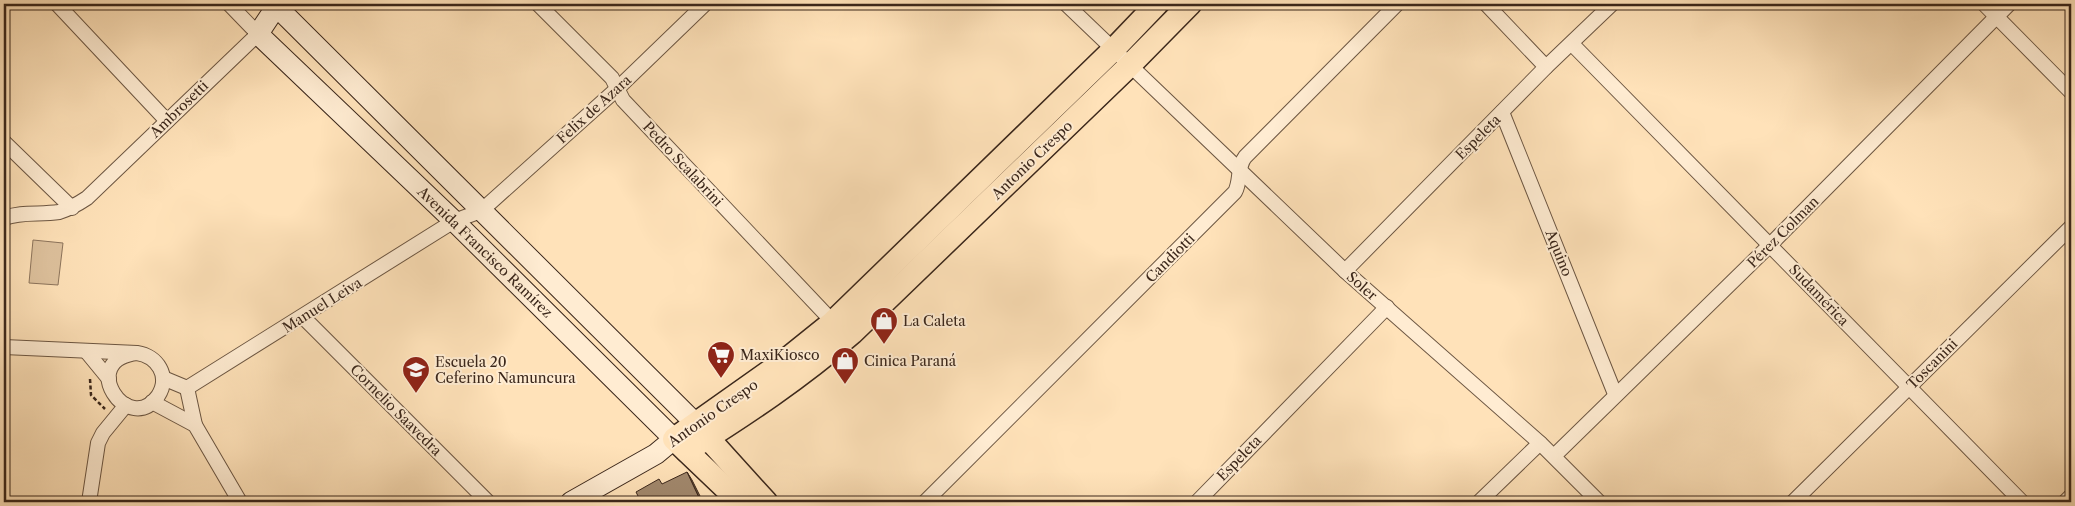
<svg xmlns="http://www.w3.org/2000/svg" width="2075" height="506" viewBox="0 0 2075 506" font-family="'Libre Caslon Text',serif">
<rect width="100%" height="100%" fill="#ffe2b9"/>
<filter id="stains"><feTurbulence type="fractalNoise" baseFrequency=".004" numOctaves="4"/><feColorMatrix values="0 0 0 0 .2 0 0 0 0 .09 0 0 0 0 .02 0 0 0 .5 -.17"/></filter>
<radialGradient id="worn" r=".72"><stop offset=".6" stop-color="#630" stop-opacity="0"/><stop offset="1" stop-color="#630" stop-opacity=".3"/></radialGradient>
<!-- green -->
<polygon fill="#dec29e" stroke="#8c745c" points="33,240 63,243 58,285 29,283"/>
<g fill="none" stroke-linecap="round" stroke-linejoin="round">
<defs>
<g id="street">
<polyline points="57,4 167,121"/>
<polyline points="538,4 612,78 623,100 833,322"/>
<polyline points="1066,4 1345,271 1540,443 1599,502"/>
<polyline points="1486,4 1546,67"/>
<polyline points="1984,4 2071,92"/>
<polyline points="1572,44 2022,502"/>
<polyline points="1502,112 1615,394"/>
<polyline points="4,142 72,208"/>
<path d="M4,218c18,-7 36,-3 55,-6 10,-3 19,-8 28,-14l171,-164 -29,-30"/>
<polyline points="1345,271 1546,67 1612,4"/>
<polyline points="303,317 488,502"/>
<path d="M4,347l133,6c20,3 34,23 21,43 -30,42 -82,-36 -21,-43"/>
<polyline points="86,351 109,379"/>
<polyline points="163,378 187,388 454,221 481,211 618,88 705,4"/>
<polyline points="187,388 195,425"/>
<polyline points="152,402 195,425 240,502"/>
<polyline points="1554,456 1770,245 2009,4"/>
<polyline points="89,502 98,443 103,433 126,405"/>
<path d="M925,502l310,-310c6,-11 2,-25 10,-35l152,-153"/>
<polyline points="1197,502 1387,307"/>
<polyline points="1479,502 1540,443"/>
<polyline points="1793,502 2071,227"/>
<polyline points="2065,502 2071,496"/>
</g>
<g id="secondary">
<polyline points="278,4 258,34 454,221 674,439 656,454 571,502"/>
<polyline points="276,6 696,424"/>
</g>
<g id="primary">
<polyline points="698,427 766,502"/>
<path d="M687,451c59,-37 113,-73 165,-118l277,-267 61,-62"/>
<polyline points="740,502 674,439 787,359 833,322 1113,50 1157,4"/>
</g>
</defs>
<!-- street casing -->
<use href="#street" stroke="#6c5642" stroke-width="16"/>
<!-- secondary casing -->
<use href="#secondary" stroke="#3b271b" stroke-width="22"/>
<!-- primary casing -->
<use href="#primary" stroke="#3b271b" stroke-width="25"/>
<!-- path -->
<polyline stroke="#3b271b" stroke-width="2.5" stroke-dasharray="4 2.5" stroke-linecap="butt" points="90,379 91,395 105,409"/>
<!-- street -->
<use href="#street" stroke="#ffecd2" stroke-width="14"/>
<!-- secondary -->
<use href="#secondary" stroke="#ffecd2" stroke-width="20"/>
<!-- primary -->
<use href="#primary" stroke="#ffe2b9" stroke-width="22"/>
</g>
<!-- shaded-wall -->
<polygon fill="#715f4c" stroke="#3b271b" points="687,472 692,480 703,502 701,502"/>
<!-- building -->
<polygon fill="#a1886d" stroke="#3b271b" points="687,472 701,502 679,502 679,501 678,502 635,502 640,500 636,492 659,479 662,484"/>
<!-- icons -->
<defs>
<symbol id="shop-pin" viewBox="-11 -11 22 30"><path d="M0 17L-7.5 6A9.5 9.5 0 1 1 7.5 6Z" fill="#8f2418" stroke="#ffecd2"/><path d="M-5-2.5h2.3a2.7 3.5 0 0 1 5.4 0H5L5.5 6h-11ZM-1.5-2.5h3a1.5 2.3 0 0 0-3 0Z" fill="#fff"/></symbol>
<symbol id="supermarket-pin" viewBox="-11 -11 22 30"><path d="M0 17L-7.5 6A9.5 9.5 0 1 1 7.5 6Z" fill="#8f2418" stroke="#ffecd2"/><path d="M-6-5.5h2.5l.6 2H6L4.5 2H-2.5L-4.4-4H-6ZM-1.5 3.2a1.3 1.3 0 1 0 .1 0ZM3 3.2a1.3 1.3 0 1 0 .1 0Z" fill="#fff"/></symbol>
<symbol id="school-pin" viewBox="-11 -11 22 30"><path d="M0 17L-7.5 6A9.5 9.5 0 1 1 7.5 6Z" fill="#8f2418" stroke="#ffecd2"/><path d="M0-5L7-2L0 1L-7-2ZM-4 1L0 2.5L4 1V4Q0 6-4 4Z" fill="#fff"/></symbol>
</defs>
<g fill-rule="evenodd">
<use href="#shop-pin" x="868" y="305" width="32" height="43"/>
<use href="#supermarket-pin" x="705" y="339" width="32" height="43"/>
<use href="#shop-pin" x="829" y="345" width="32" height="43"/>
<use href="#school-pin" x="400" y="354" width="32" height="43"/>
</g>
<g text-anchor="middle" stroke-width="4" stroke-linejoin="round" paint-order="stroke">
<!-- street labels -->
<g font-size="14" fill="#3b271b" stroke="#ffecd2">
<text transform="translate(179 109) rotate(-44)" y="5">Ambrosetti</text>
<text transform="translate(594 109) rotate(-42)" y="5">Felix de Azara</text>
<text transform="translate(1478 137) rotate(-45)" y="5">Espeleta</text>
<text transform="translate(1032 160) rotate(-44)" y="5">Antonio Crespo</text>
<text transform="translate(683 164) rotate(47)" y="5">Pedro Scalabrini</text>
<text transform="translate(1783 232) rotate(-45)" y="5">Pérez Colman</text>
<text transform="translate(485 252) rotate(44)" y="5">Avenida Francisco Ramírez</text>
<text transform="translate(1559 253) rotate(68)" y="5">Aquino</text>
<text transform="translate(1170 258) rotate(-45)" y="5">Candiotti</text>
<text transform="translate(1362 286) rotate(41)" y="5">Soler</text>
<text transform="translate(1819 295) rotate(46)" y="5">Sudamérica</text>
<text transform="translate(322 305) rotate(-32)" y="5">Manuel Leiva</text>
<text transform="translate(1932 364) rotate(-45)" y="5">Toscanini</text>
<text transform="translate(396 410) rotate(45)" y="5">Cornelio Saavedra</text>
<text transform="translate(713 413) rotate(-35)" y="5">Antonio Crespo</text>
<text transform="translate(1239 458) rotate(-46)" y="5">Espeleta</text>
</g>
<!-- poi labels -->
<g font-size="14" fill="#3b271b" stroke="#ffecd2" text-anchor="start">
<text x="903" y="326">La Caleta</text>
<text x="740" y="360">MaxiKiosco</text>
<text x="864" y="366">Cinica Paraná</text>
<text x="435" y="367">Escuela 20<tspan x="435" dy="16">Ceferino Namuncura</tspan></text>
</g>
</g>
<!-- margin -->
<rect width="2075" height="506" fill="none" stroke="#ffe2b9" stroke-width="20"/>
<rect x="5" y="5" width="2065" height="496" fill="none" stroke="#3b271b" stroke-width="2.5"/>
<rect x="10" y="10" width="2055" height="486" fill="none" stroke="#3b271b"/>
<rect width="100%" height="100%" filter="url(#stains)"/>
<rect width="100%" height="100%" fill="url(#worn)"/>
</svg>
